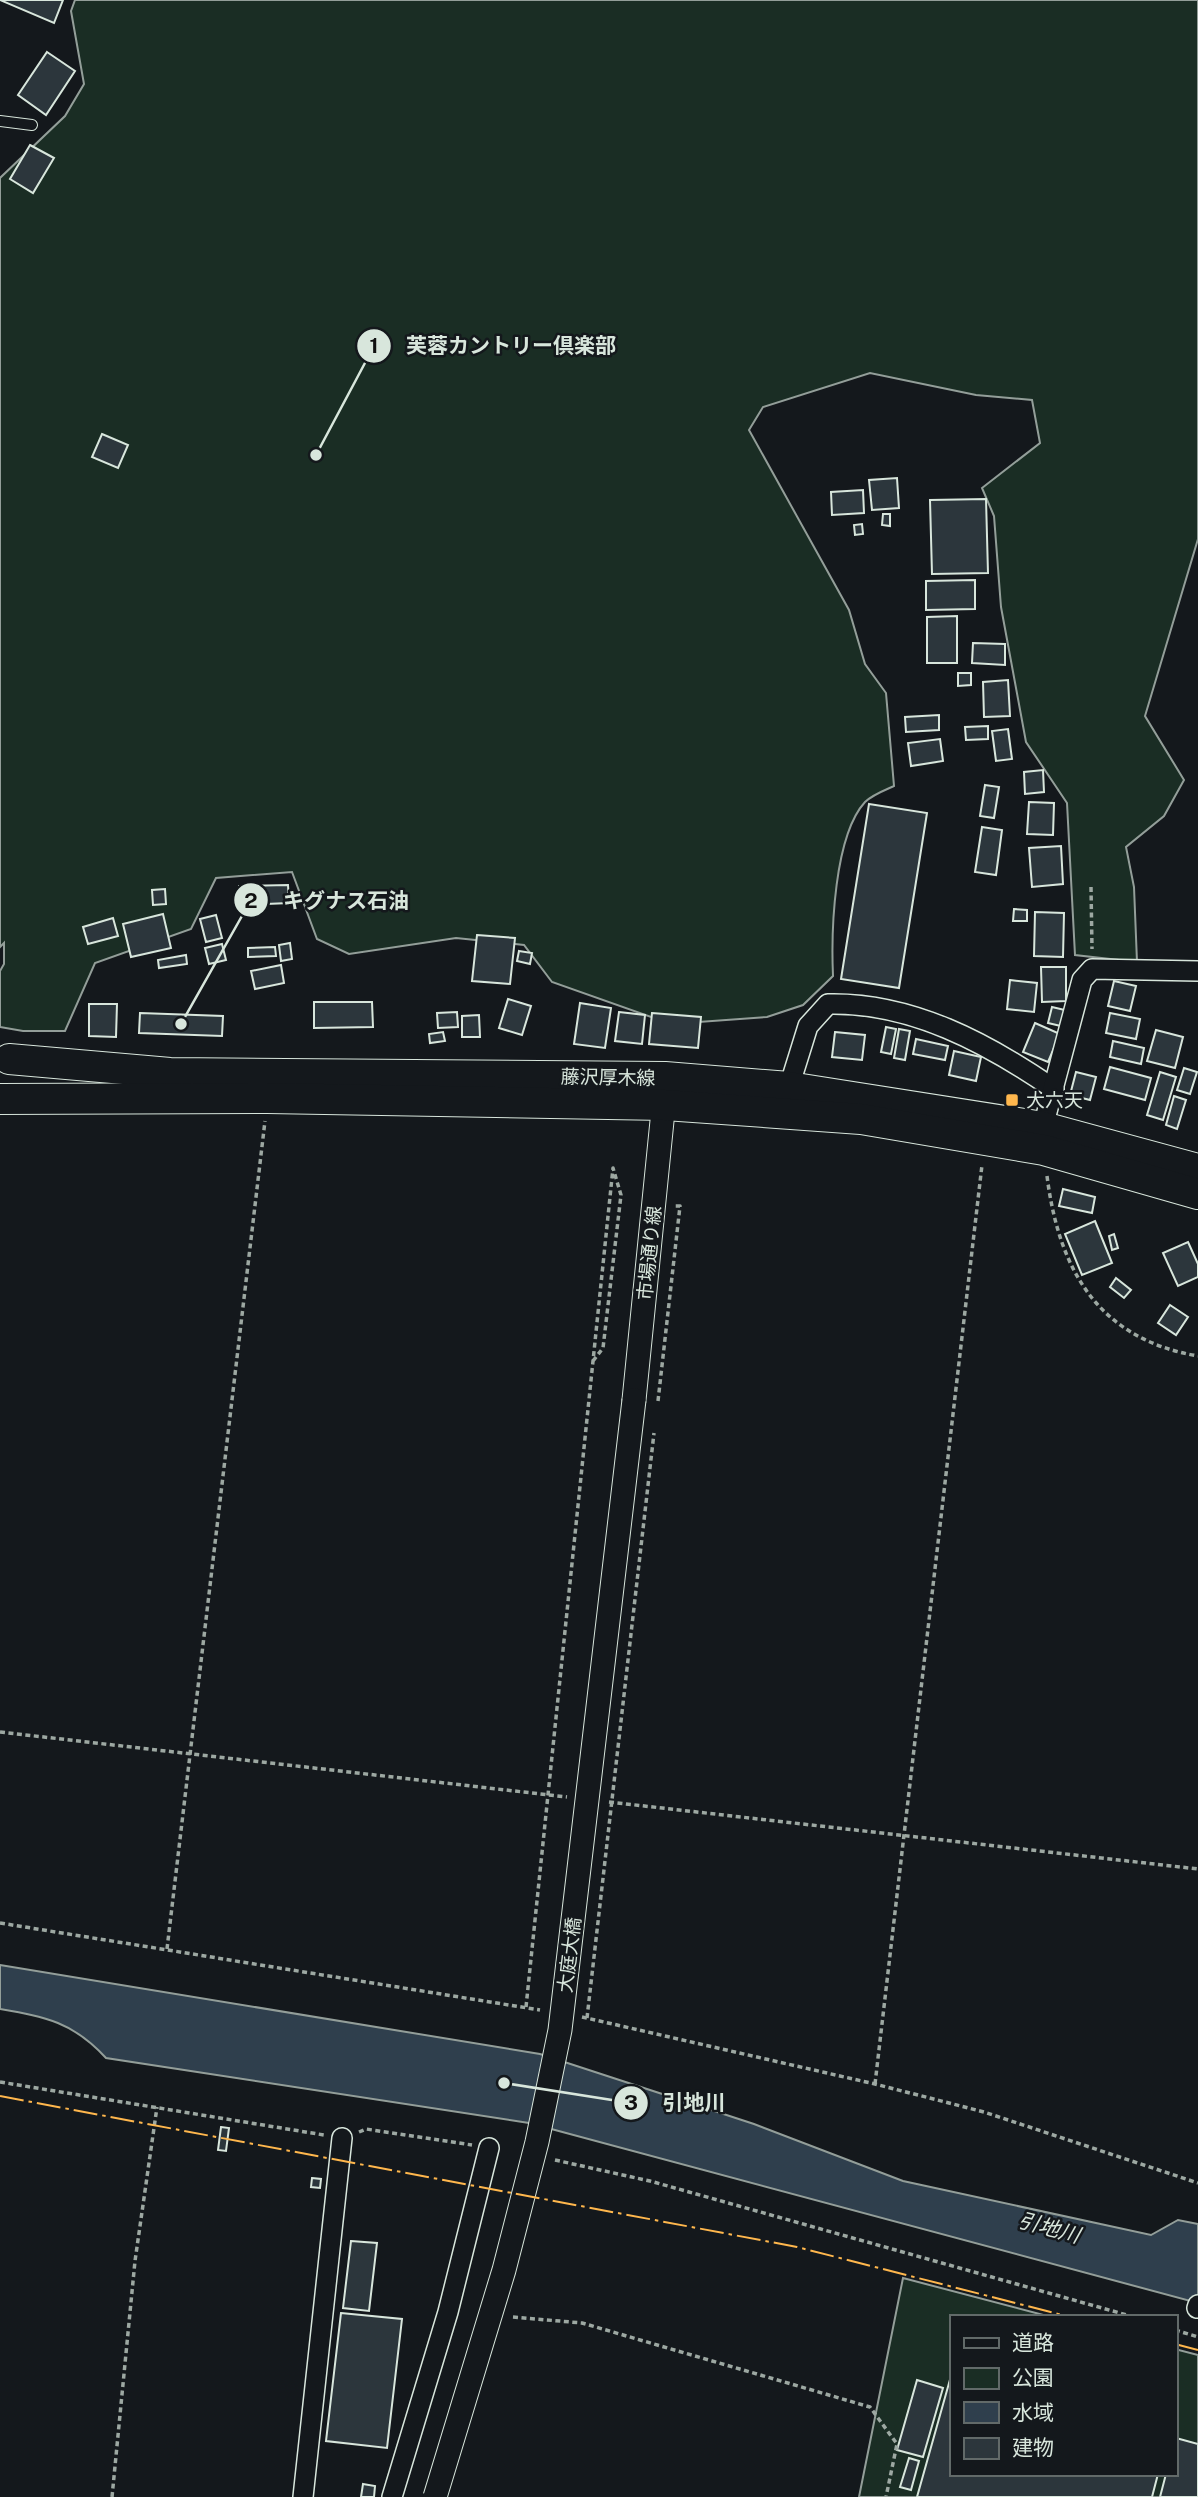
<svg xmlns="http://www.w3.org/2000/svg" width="1198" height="2497" viewBox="0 0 1198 2497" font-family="'Public Sans','Noto Sans JP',sans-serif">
<rect width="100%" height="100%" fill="#14181c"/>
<!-- green -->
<g fill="#1a2d24" stroke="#939e99" stroke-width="2">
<path d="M75,0h1123v539l-53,177 39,64 -20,36 -38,31 8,40 3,75 -62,-7 -8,-152 -41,-61 -25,-135 -7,-91 -12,-28 58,-45 -8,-43 -56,-5 -106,-22 -107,34 -14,23 100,180 16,54 21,29 8,93c-9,4 -22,9 -29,16 -31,34 -34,129 -32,174l-30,29 -36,12 -96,7 -119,-42 -28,-37 -68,-7 -107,16 -32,-15 -25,-67 -76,6 -25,51 -96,34 -30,68h-42l-23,-4v-56l4,-7v-21l-4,4v-769l65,-62 19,-32 -13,-73z"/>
<polygon points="903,2278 1051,2317 951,2317 951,2474 1175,2474 1175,2349 1198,2355 1198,2497 859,2497"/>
</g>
<!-- water -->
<path fill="#2f3f4d" stroke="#939e99" stroke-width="2" d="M0,1965l540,89 214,70 149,57 248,54 27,-15 20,4v79l-669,-180 -423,-65c-33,-36 -60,-41 -106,-49z"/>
<!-- building -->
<g fill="#2c363c" stroke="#d8e6dc" stroke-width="2">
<polygon points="0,0 63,0 54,23"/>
<polygon points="47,52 75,71 46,115 18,95"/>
<polygon points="30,145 54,158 33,193 10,179"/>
<polygon points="102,434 128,445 118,468 92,457"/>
<polygon points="897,478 899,508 872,510 869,480"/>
<polygon points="863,490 864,513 832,515 831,492"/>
<polygon points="986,499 988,573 932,574 930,500"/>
<polygon points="883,514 890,514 890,526 882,525"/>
<polygon points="862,524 863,534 855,535 854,525"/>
<polygon points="975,580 975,609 926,610 926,581"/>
<polygon points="957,616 957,663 927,663 927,617"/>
<polygon points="973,643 1005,644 1005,665 972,663"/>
<polygon points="958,673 971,673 971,685 958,686"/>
<polygon points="1008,680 1010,716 984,717 983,682"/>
<polygon points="939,715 939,730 906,732 905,717"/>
<polygon points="988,726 988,739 966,740 965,727"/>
<polygon points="1008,729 1012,759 996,761 992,731"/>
<polygon points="940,739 943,761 911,766 908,743"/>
<polygon points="1043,770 1044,792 1025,794 1024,772"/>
<polygon points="985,785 999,787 994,818 980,816"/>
<polygon points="1029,802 1054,803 1053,835 1027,834"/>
<polygon points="869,804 927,813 899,988 841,979"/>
<polygon points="982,827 1002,830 996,875 975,872"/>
<polygon points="1061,846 1063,884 1032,887 1029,848"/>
<polygon points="288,885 289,903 239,905 239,886"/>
<polygon points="165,889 166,904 153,905 152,890"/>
<polygon points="1014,909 1027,910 1027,921 1013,921"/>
<polygon points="1035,912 1064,913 1063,957 1034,956"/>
<polygon points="163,914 171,948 131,957 123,924"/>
<polygon points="216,915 222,938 206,942 200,919"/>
<polygon points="113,918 118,936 88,944 83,927"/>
<polygon points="477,935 515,938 510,984 472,981"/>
<polygon points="290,943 292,959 281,961 279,945"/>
<polygon points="222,944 226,960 209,964 205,948"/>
<polygon points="275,947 276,956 248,957 248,948"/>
<polygon points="519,951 532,953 530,964 517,961"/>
<polygon points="186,955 187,964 159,968 158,960"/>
<polygon points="281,965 284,983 255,989 251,971"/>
<polygon points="1041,967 1066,967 1066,1001 1042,1002"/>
<polygon points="1010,980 1037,983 1034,1012 1007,1009"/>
<polygon points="1114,981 1136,986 1130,1011 1108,1006"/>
<polygon points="508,999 531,1006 522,1035 499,1028"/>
<polygon points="314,1002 372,1002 373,1027 314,1028"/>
<polygon points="580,1003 611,1008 605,1048 574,1044"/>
<polygon points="89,1004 117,1004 116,1037 89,1036"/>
<polygon points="1052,1007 1069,1011 1065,1027 1048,1023"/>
<polygon points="457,1012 458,1027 438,1028 437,1013"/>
<polygon points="619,1012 645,1015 642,1044 615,1041"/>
<polygon points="140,1013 223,1016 222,1036 139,1033"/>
<polygon points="652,1013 701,1017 698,1048 649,1044"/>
<polygon points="1110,1013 1140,1019 1136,1039 1106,1033"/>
<polygon points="479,1015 480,1037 462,1037 462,1016"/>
<polygon points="1035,1023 1060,1034 1048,1062 1023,1052"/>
<polygon points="886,1027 896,1029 891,1054 881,1052"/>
<polygon points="899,1029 910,1031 905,1060 894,1058"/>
<polygon points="1156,1030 1183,1037 1175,1068 1147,1061"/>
<polygon points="443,1032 445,1041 430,1043 429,1034"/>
<polygon points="835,1032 865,1035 862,1060 832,1057"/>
<polygon points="916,1039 948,1046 945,1060 913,1054"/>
<polygon points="1113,1041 1144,1048 1141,1064 1110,1057"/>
<polygon points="954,1051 981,1057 976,1081 949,1075"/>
<polygon points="1110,1067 1151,1078 1145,1100 1104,1089"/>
<polygon points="1184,1068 1197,1072 1190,1094 1177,1090"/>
<polygon points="1076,1072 1096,1077 1090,1100 1070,1095"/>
<polygon points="1160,1072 1176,1077 1163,1120 1147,1115"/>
<polygon points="1174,1096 1186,1100 1177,1129 1166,1125"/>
<polygon points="1063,1189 1095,1197 1092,1213 1059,1206"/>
<polygon points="1095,1221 1112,1263 1082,1275 1065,1234"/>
<polygon points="1114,1234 1118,1248 1112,1250 1109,1236"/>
<polygon points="1188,1242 1198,1264 1198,1277 1178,1286 1163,1253"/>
<polygon points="1116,1278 1131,1290 1124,1298 1110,1287"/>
<polygon points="1170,1305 1188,1317 1176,1335 1158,1323"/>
<polygon points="221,2127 229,2128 226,2151 218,2150"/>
<polygon points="312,2178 321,2179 320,2188 311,2187"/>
<polygon points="351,2241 377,2243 369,2311 343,2308"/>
<polygon points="341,2313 402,2319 387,2448 326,2441"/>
<polygon points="951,2376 951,2474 1158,2474 1152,2497 917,2497"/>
<polygon points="917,2380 943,2388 923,2457 897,2450"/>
<polygon points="1176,2438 1198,2444 1198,2497 1160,2497 1166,2474 1175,2474"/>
<polygon points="909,2458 919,2461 911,2490 900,2487"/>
<polygon points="363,2484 375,2486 374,2497 361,2497"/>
</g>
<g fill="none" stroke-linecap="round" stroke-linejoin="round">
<defs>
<polyline id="service" points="0,121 32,125"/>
<g id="minor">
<path d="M789,1087l19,-61 20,-22c83,-2 159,39 226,85"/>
<polyline points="1040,1138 1082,980 1092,969 1198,971"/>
<polyline points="1197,2308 1198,2305"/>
<polyline points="303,2497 342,2138"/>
<polyline points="392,2497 448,2312 489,2148"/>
</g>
<polyline id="tertiary" points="634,1400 665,1091"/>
<g id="primary">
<polyline points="9,1059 170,1073 665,1077 789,1087 1043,1127 1198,1169"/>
<polyline points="0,1099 267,1098 665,1105 861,1119 1044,1150 1198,1194"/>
</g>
</defs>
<!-- service casing -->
<use href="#service" stroke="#d8e6dc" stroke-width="12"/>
<!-- minor casing -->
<use href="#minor" stroke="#d8e6dc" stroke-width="22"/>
<!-- tertiary casing -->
<use href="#tertiary" stroke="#d8e6dc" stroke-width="25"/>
<!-- primary casing -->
<use href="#primary" stroke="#d8e6dc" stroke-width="32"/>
<!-- path -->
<g stroke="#9da8a2" stroke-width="3.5" stroke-dasharray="5 3.5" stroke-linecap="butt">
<polyline points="1091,887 1092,949"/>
<path d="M1047,1176c12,95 52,163 151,180"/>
<polyline points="658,1401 680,1206 673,1206"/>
<polyline points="0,1732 567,1797"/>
<polyline points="609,1802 1198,1869"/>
<polyline points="0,1923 540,2010"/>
<polyline points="167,1949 265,1121"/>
<path d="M526,2007c29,-280 58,-559 87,-839l8,27 -18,153 -10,13"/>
<polyline points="582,2017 875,2084 984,2112 1198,2183"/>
<polyline points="587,2018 654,1433"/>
<polyline points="0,2082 324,2135"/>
<polyline points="875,2084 982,1165"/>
<polyline points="359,2132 366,2129 472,2145"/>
<polyline points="555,2160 650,2181 1134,2317"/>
<polyline points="513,2317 582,2323 870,2407 897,2444 886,2497"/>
<polyline points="1175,2330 1198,2337"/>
<polyline points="112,2497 135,2261 157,2107"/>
</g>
<!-- service -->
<use href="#service" stroke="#14181c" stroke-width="10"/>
<!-- minor -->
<use href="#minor" stroke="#14181c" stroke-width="19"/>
<!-- tertiary -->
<use href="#tertiary" stroke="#14181c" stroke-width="23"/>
<!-- primary -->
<use href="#primary" stroke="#14181c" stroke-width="30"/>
<defs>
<polyline id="tertiary-bridge" points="435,2497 504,2270 537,2142 560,2030 634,1400"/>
</defs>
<!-- tertiary-bridge casing -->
<use href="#tertiary-bridge" stroke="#d8e6dc" stroke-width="25" stroke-linecap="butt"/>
<!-- tertiary-bridge -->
<use href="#tertiary-bridge" stroke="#14181c" stroke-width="23"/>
<!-- power -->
<g stroke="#ffb74d" stroke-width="2" stroke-dasharray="24 5 3.5 5" stroke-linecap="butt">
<polyline points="0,2096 797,2247 1070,2317"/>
<polyline points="1175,2344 1198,2350"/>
</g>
</g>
<!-- markers -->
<rect fill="#ffb74d" stroke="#14181c" stroke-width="2.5" x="1005" y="1093" width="14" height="14" rx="3.5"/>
<g text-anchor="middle" stroke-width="5" stroke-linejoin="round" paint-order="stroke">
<!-- street labels -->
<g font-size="19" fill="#d8e6dc" stroke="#14181c">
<text transform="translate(608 1077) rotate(1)" y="7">藤沢厚木線</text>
<text transform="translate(649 1253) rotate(-84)" y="7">市場通り線</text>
<text transform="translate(569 1955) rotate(-83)" y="7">大庭大橋</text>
</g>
<!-- poi labels -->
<g font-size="19" fill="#d8e6dc" stroke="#14181c" text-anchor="start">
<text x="1026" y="1107">大六天</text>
</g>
<!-- water labels -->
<g font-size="21" font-style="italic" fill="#d8e6dc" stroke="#14181c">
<text transform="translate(1049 2228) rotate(15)" y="7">引地川</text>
</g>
</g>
<!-- callouts -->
<path fill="none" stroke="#d8e6dc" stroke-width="2.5" d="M316 455L374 346M181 1024L251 900M504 2083L631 2103"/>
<g fill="#d8e6dc" stroke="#14181c" stroke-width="2.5">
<circle cx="316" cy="455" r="7"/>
<circle cx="181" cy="1024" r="7"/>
<circle cx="504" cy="2083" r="7"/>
<circle cx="374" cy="346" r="18"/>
<circle cx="251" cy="900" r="18"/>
<circle cx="631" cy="2103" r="18"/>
</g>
<g font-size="21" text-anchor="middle" font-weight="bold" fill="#111">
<text x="374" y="353">1</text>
<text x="251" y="908">2</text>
<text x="631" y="2110">3</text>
</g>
<g font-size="21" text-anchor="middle" font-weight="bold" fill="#d8e6dc" stroke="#14181c" stroke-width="5" stroke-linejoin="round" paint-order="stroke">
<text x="511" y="353">芙蓉カントリー倶楽部</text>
<text x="346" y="908">キグナス石油</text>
<text x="694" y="2110">引地川</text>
</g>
<!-- legend -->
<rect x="950" y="2315" width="228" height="161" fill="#14181c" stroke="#626a69" stroke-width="2"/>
<rect x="964" y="2338" width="35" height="10" fill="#14181c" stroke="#626a69" stroke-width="2"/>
<text x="1012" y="2350" font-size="21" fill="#d8e6dc">道路</text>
<rect x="964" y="2368" width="35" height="21" fill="#1a2d24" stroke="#626a69" stroke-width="2"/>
<text x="1012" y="2385" font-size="21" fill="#d8e6dc">公園</text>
<rect x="964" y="2402" width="35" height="21" fill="#2f3f4d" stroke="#626a69" stroke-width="2"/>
<text x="1012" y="2420" font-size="21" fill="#d8e6dc">水域</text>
<rect x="964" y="2438" width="35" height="21" fill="#2c363c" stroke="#626a69" stroke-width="2"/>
<text x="1012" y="2455" font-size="21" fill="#d8e6dc">建物</text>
</svg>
